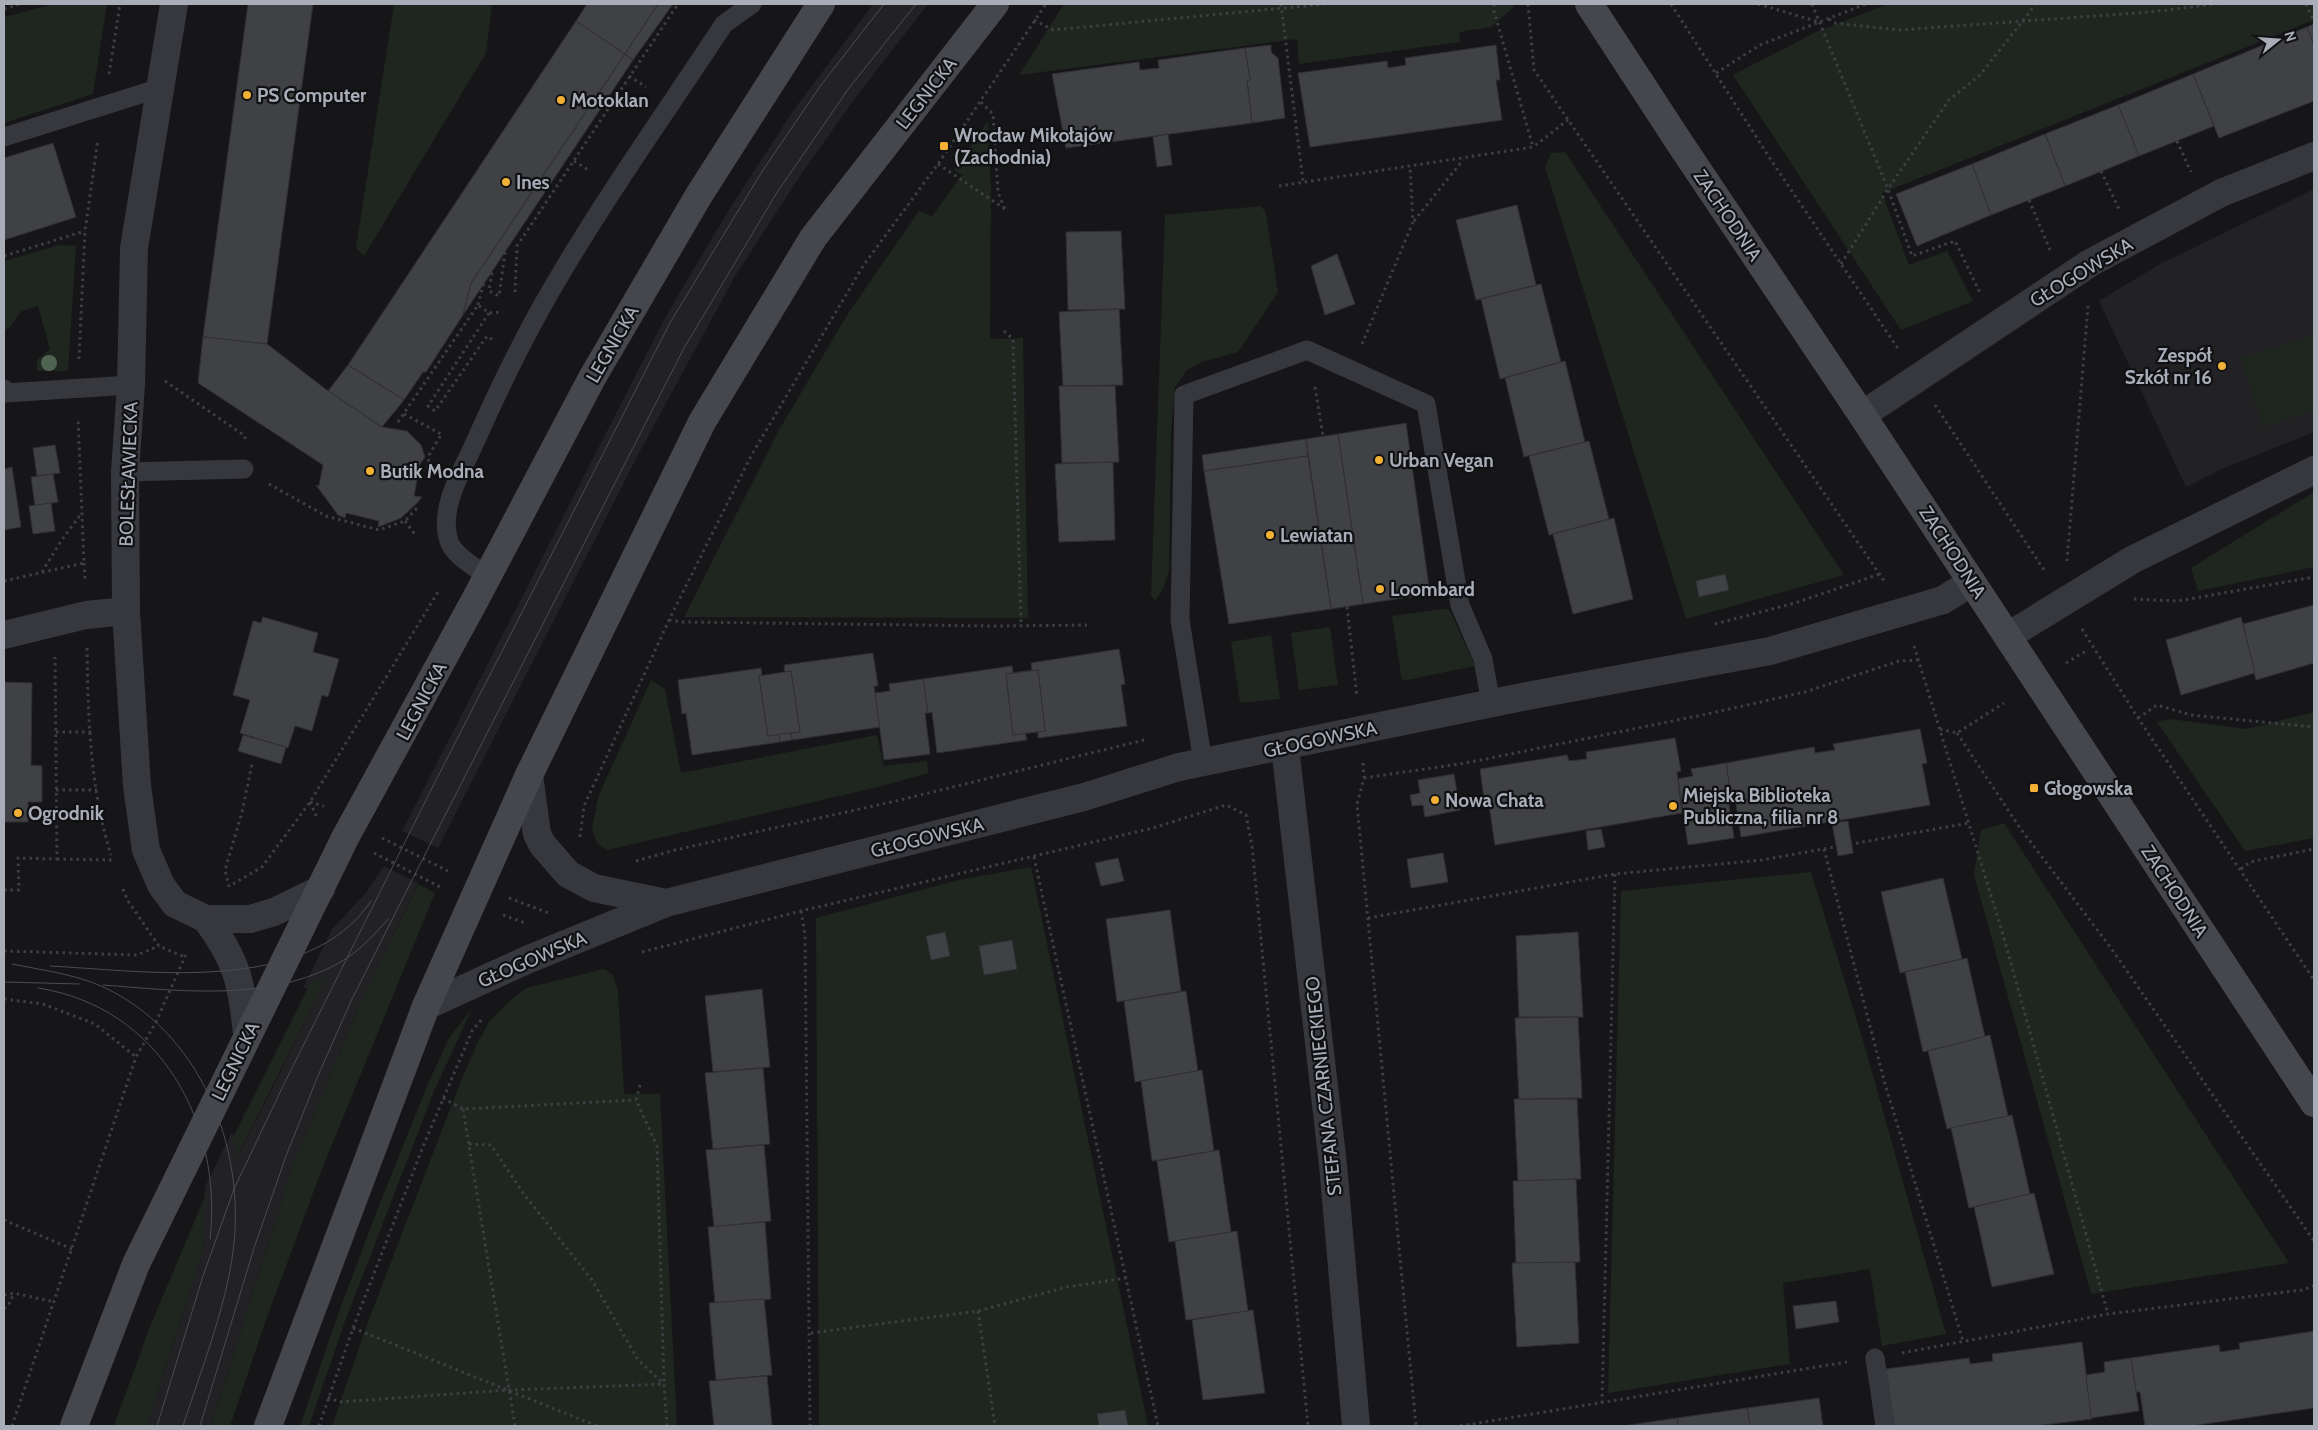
<svg xmlns="http://www.w3.org/2000/svg" width="2318" height="1430" viewBox="0 0 2318 1430" font-family="Cabin,sans-serif">
<rect width="100%" height="100%" fill="#161618"/>
<!-- built -->
<g fill="#222225">
<polygon points="873,4 928,4 856,97 802,173 734,278 639,453 438,848 402,831 667,314 730,208 793,111"/>
<polygon points="2314,189 2314,432 2222,469 2186,487 2099,301 2160,264"/>
<polygon points="384,866 418,883 359,1006 293,1165 211,1426 147,1426 203,1249 205,1187 232,1132 238,1156 278,1077 326,978 310,984 308,988 303,988 332,929 365,894"/>
</g>
<!-- green -->
<g fill="#1e261f">
<polygon points="54,4 107,4 93,94 4,123 4,17"/>
<polygon points="394,4 492,4 486,53 364,256 356,248"/>
<polygon points="1064,4 1512,4 1514,7 1491,27 1459,32 1460,42 1299,64 1297,39 1019,75"/>
<polygon points="1887,4 2314,4 2314,20 1882,193 1909,265 1947,251 1973,301 1901,330 1733,75 1814,33"/>
<polygon points="988,121 991,192 990,339 1023,338 1028,618 684,617 779,430 849,312 919,211 932,216 962,175 954,170"/>
<polygon points="1565,152 1844,575 1686,619 1545,167 1551,153"/>
<polygon points="1261,206 1266,213 1278,292 1238,352 1205,361 1187,370 1175,387 1171,432 1169,571 1163,589 1155,601 1151,595 1165,215"/>
<polygon points="59,245 76,246 68,371 37,371 37,360 50,349 38,306 21,311 9,328 4,330 4,261"/>
<polygon points="2314,335 2314,411 2263,427 2241,358"/>
<polygon points="2314,492 2314,567 2198,591 2191,568"/>
<polygon points="1444,609 1448,609 1451,613 1475,666 1402,681 1392,616"/>
<polygon points="1330,627 1338,685 1299,690 1291,633"/>
<polygon points="1271,635 1280,699 1240,703 1231,642"/>
<polygon points="651,680 665,689 681,773 877,735 884,766 927,761 928,773 882,786 607,850 597,843 592,830 598,797"/>
<polygon points="2314,712 2314,838 2245,851 2157,722 2170,719 2247,729"/>
<polygon points="2004,823 2289,1263 2091,1294 1974,875 1981,830"/>
<polygon points="1031,867 1148,1426 819,1426 816,918 959,880"/>
<polygon points="1811,872 1862,1037 1946,1334 1882,1346 1870,1269 1783,1283 1790,1364 1608,1393 1621,891"/>
<polygon points="418,884 435,893 322,1169 266,1320 230,1426 211,1426 293,1165 359,1006"/>
<polygon points="604,969 613,975 618,991 624,1094 660,1094 677,1426 332,1426 369,1319 459,1086 477,1044 489,1022 506,1004 526,988"/>
<polygon points="327,977 237,1157 233,1137 310,984"/>
<polygon points="472,1009 434,1091 344,1324 309,1426 300,1426 338,1314 378,1208 427,1086 449,1038"/>
<polygon points="206,1194 203,1249 147,1426 114,1426 149,1329"/>
</g>
<!-- building -->
<g fill="#404145" stroke="#303034">
<polygon points="248,4 313,4 267,344 203,337"/>
<polygon points="587,4 658,4 625,54 576,21"/>
<polygon points="658,4 673,4 633,60 625,54"/>
<polygon points="576,21 625,54 471,283 463,315 426,372 423,372 404,400 348,365"/>
<polygon points="2314,24 2314,45 2307,27"/>
<polygon points="2307,27 2314,45 2314,101 2219,138 2193,74"/>
<polygon points="1271,45 1271,52 1278,58 1285,118 1252,123 1247,81 1250,80 1245,48"/>
<polygon points="1496,45 1500,80 1496,80 1502,120 1310,147 1298,73 1387,61 1388,68 1406,65 1405,58"/>
<polygon points="1245,48 1250,80 1247,81 1252,123 1066,148 1052,74 1139,62 1140,70 1159,68 1158,60"/>
<polygon points="625,54 633,60 463,315 471,283"/>
<polygon points="2193,74 2214,126 2139,156 2118,105"/>
<polygon points="2118,105 2139,156 2065,186 2045,134"/>
<polygon points="1168,134 1172,165 1157,167 1153,137"/>
<polygon points="2045,134 2065,186 1991,215 1972,164"/>
<polygon points="53,143 76,217 4,240 4,158"/>
<polygon points="1972,164 1991,215 1917,246 1896,194"/>
<polygon points="1517,205 1536,285 1476,300 1456,220"/>
<polygon points="1121,231 1125,309 1068,310 1066,232"/>
<polygon points="1337,254 1355,304 1325,315 1311,266"/>
<polygon points="1541,284 1561,362 1500,379 1481,299"/>
<polygon points="1119,309 1123,385 1063,386 1059,312"/>
<polygon points="203,337 267,344 328,391 382,427 407,431 421,445 425,457 420,464 414,496 422,497 417,503 401,518 378,527 379,521 346,513 345,518 338,515 316,485 319,486 323,465 198,383"/>
<polygon points="1565,361 1585,442 1524,457 1505,378"/>
<polygon points="348,365 404,400 382,427 328,391"/>
<polygon points="1059,386 1115,386 1119,462 1062,463"/>
<polygon points="1406,423 1430,594 1363,604 1338,434"/>
<polygon points="1338,434 1363,604 1331,609 1306,439"/>
<polygon points="1306,439 1308,456 1204,471 1202,455"/>
<polygon points="1589,441 1609,519 1549,535 1529,456"/>
<polygon points="55,445 60,473 37,476 33,448"/>
<polygon points="1308,456 1331,609 1229,624 1204,471"/>
<polygon points="1113,462 1115,540 1059,542 1055,464"/>
<polygon points="12,467 21,527 4,530 4,469"/>
<polygon points="53,474 58,502 35,506 31,477"/>
<polygon points="51,503 55,531 33,534 29,506"/>
<polygon points="1614,518 1633,599 1573,614 1553,534"/>
<polygon points="1725,574 1729,590 1699,597 1696,581"/>
<polygon points="2314,605 2314,663 2256,680 2243,624"/>
<polygon points="263,617 318,633 313,652 339,659 328,697 322,695 312,731 295,726 288,748 240,733 250,700 233,695 253,621 261,623"/>
<polygon points="2241,617 2255,673 2181,695 2166,640"/>
<polygon points="1119,649 1125,684 1121,685 1127,726 1038,738 1038,732 1045,731 1038,670 1006,674 1013,735 1025,733 1027,740 937,753 932,712 928,713 923,679 1012,666 1013,673 1032,670 1031,663"/>
<polygon points="873,653 878,686 874,686 880,727 792,740 791,733 800,732 791,671 785,672 784,665"/>
<polygon points="761,668 762,675 759,676 768,736 779,734 780,742 692,755 686,713 682,714 678,680"/>
<polygon points="1038,670 1045,731 1013,735 1006,674"/>
<polygon points="791,671 800,732 768,736 759,676"/>
<polygon points="923,679 928,713 925,713 930,754 884,760 875,693 890,691 889,684"/>
<polygon points="4,682 32,683 31,765 42,766 42,802 28,802 28,822 4,822"/>
<polygon points="1920,729 1927,763 1922,764 1930,805 1741,837 1735,797 1731,797 1726,763 1814,747 1815,753 1835,750 1833,744"/>
<polygon points="791,733 792,740 780,742 779,734"/>
<polygon points="243,735 286,747 281,764 238,751"/>
<polygon points="1675,738 1681,771 1677,772 1682,813 1495,845 1489,805 1485,806 1480,769 1567,755 1569,761 1587,759 1586,752"/>
<polygon points="1726,763 1731,797 1728,798 1734,838 1688,845 1678,779 1693,776 1691,769"/>
<polygon points="1454,774 1460,810 1425,817 1423,805 1412,806 1410,795 1420,793 1418,780"/>
<polygon points="1848,821 1853,853 1838,856 1832,823"/>
<polygon points="1601,829 1605,847 1588,850 1586,831"/>
<polygon points="1443,853 1448,882 1411,888 1407,859"/>
<polygon points="1118,858 1124,881 1101,886 1095,863"/>
<polygon points="1943,878 1962,959 1900,973 1881,892"/>
<polygon points="1170,910 1181,991 1117,1002 1106,919"/>
<polygon points="945,932 950,956 931,960 926,936"/>
<polygon points="1578,932 1583,1017 1519,1017 1516,936"/>
<polygon points="1012,940 1017,969 984,975 979,946"/>
<polygon points="1967,958 1985,1037 1923,1052 1905,972"/>
<polygon points="762,989 770,1067 713,1072 705,996"/>
<polygon points="1186,991 1198,1071 1135,1082 1124,1001"/>
<polygon points="1578,1017 1582,1098 1519,1099 1515,1018"/>
<polygon points="1990,1035 2008,1116 1947,1129 1928,1051"/>
<polygon points="763,1068 770,1144 713,1149 705,1073"/>
<polygon points="1202,1070 1214,1151 1152,1161 1141,1081"/>
<polygon points="1514,1099 1577,1099 1581,1179 1518,1181"/>
<polygon points="2012,1115 2030,1194 1969,1208 1951,1128"/>
<polygon points="764,1145 771,1221 714,1227 706,1150"/>
<polygon points="1219,1150 1231,1232 1169,1242 1157,1161"/>
<polygon points="1576,1179 1580,1262 1516,1264 1513,1181"/>
<polygon points="2034,1193 2054,1274 1992,1287 1974,1207"/>
<polygon points="765,1222 771,1299 715,1303 708,1227"/>
<polygon points="1237,1231 1248,1311 1186,1320 1175,1241"/>
<polygon points="1575,1262 1579,1343 1517,1347 1512,1263"/>
<polygon points="764,1299 772,1375 716,1380 709,1303"/>
<polygon points="1836,1301 1839,1322 1796,1329 1793,1306"/>
<polygon points="1253,1310 1265,1393 1203,1400 1192,1320"/>
<polygon points="2314,1331 2314,1408 2191,1426 2145,1426 2140,1392 2136,1392 2131,1358 2219,1345 2220,1352 2240,1349 2239,1343"/>
<polygon points="2082,1342 2092,1419 2035,1426 1894,1426 1886,1369 1969,1358 1970,1364 1993,1361 1992,1354"/>
<polygon points="2131,1358 2139,1411 2091,1418 2086,1375 2105,1372 2104,1362"/>
<polygon points="767,1376 772,1426 714,1426 709,1381"/>
<polygon points="1819,1398 1823,1426 1750,1426 1747,1408"/>
<polygon points="1747,1408 1750,1426 1678,1426 1677,1418"/>
<polygon points="1125,1410 1128,1426 1099,1426 1097,1414"/>
<polygon points="1677,1418 1678,1426 1623,1426"/>
</g>
<g fill="none" stroke-linecap="round" stroke-linejoin="round">
<!-- path -->
<g stroke="#3d3f44" stroke-width="3" stroke-dasharray="2.5 4" stroke-linecap="butt">
<polyline points="1281,4 1303,181"/>
<polyline points="1494,4 1494,11 1533,147"/>
<polyline points="1528,4 1534,70 1885,582"/>
<polyline points="1671,4 1773,163 1899,350"/>
<polyline points="1758,4 1819,22"/>
<polyline points="1812,4 1888,189 1912,256 1955,241 1981,295"/>
<polyline points="2306,4 2314,22"/>
<polyline points="4,9 20,4"/>
<polyline points="1829,19 1834,23 1900,30 2150,12 2217,4"/>
<polyline points="1034,20 1053,30 1326,4"/>
<polyline points="1716,73 1760,45 1866,4"/>
<polyline points="109,74 120,4"/>
<polyline points="629,76 646,87"/>
<polyline points="981,102 993,114 998,192 1005,210"/>
<polyline points="2177,141 2191,172"/>
<polyline points="574,161 590,171"/>
<polyline points="938,164 1005,209"/>
<polyline points="2101,171 2119,209"/>
<polyline points="1279,186 1533,147 1568,120"/>
<polyline points="2029,200 2050,250"/>
<polyline points="1414,221 1463,160"/>
<polyline points="4,256 85,231"/>
<polyline points="1841,264 1888,189 1949,100 1980,75 2036,4"/>
<polyline points="515,292 517,246 678,4"/>
<polyline points="478,305 488,266 493,266 489,291 499,296 506,246 500,240"/>
<polyline points="489,313 428,406 435,411 487,336 493,340"/>
<polyline points="1004,331 1013,339 1021,625"/>
<polyline points="1362,344 1413,222 1410,166"/>
<polyline points="79,359 85,231 98,139"/>
<polyline points="165,381 245,436 245,440"/>
<polyline points="1315,387 1323,436"/>
<polyline points="1935,405 2046,573"/>
<polyline points="404,414 443,435"/>
<polyline points="398,422 478,305 489,313 503,312"/>
<polyline points="428,468 429,455 441,435"/>
<polyline points="269,484 326,516 379,530 405,521 418,507"/>
<polyline points="405,521 416,536"/>
<polyline points="2067,561 2088,306"/>
<polyline points="84,563 85,582"/>
<polyline points="42,572 61,541 81,514"/>
<polyline points="4,581 84,563 78,418"/>
<polyline points="2134,599 2178,601 2314,577"/>
<polyline points="1347,607 1357,697"/>
<polyline points="669,620 682,622 997,626 1087,625"/>
<polyline points="1715,624 1795,603 1880,574"/>
<polyline points="2082,629 2138,718 2314,980"/>
<polyline points="1914,646 2002,931 2108,1314"/>
<path d="M87,648c1,69 3,141 24,207"/>
<polyline points="2066,663 2086,651"/>
<polyline points="2138,718 2157,705 2191,715 2314,727"/>
<polyline points="1940,729 1957,733 2004,703"/>
<polyline points="56,732 91,732"/>
<polyline points="1957,733 2020,828 2111,948 2314,1241"/>
<polyline points="1363,763 1364,778 1357,804 1416,1426"/>
<polyline points="1364,778 1466,763 1707,714 1805,692 1899,661 1920,660"/>
<polyline points="56,790 97,790"/>
<polyline points="310,802 317,818"/>
<polyline points="310,802 324,806"/>
<polyline points="580,837 584,806 669,620 751,456 863,266 938,164 1046,4"/>
<polyline points="382,838 448,871"/>
<polyline points="1824,849 1885,1084 1963,1341"/>
<polyline points="374,853 442,888"/>
<polyline points="1034,857 1158,1426"/>
<polyline points="57,859 112,860"/>
<polyline points="636,861 675,850 896,801 1148,739"/>
<polyline points="2241,869 2250,862 2314,849"/>
<polyline points="233,884 262,867 310,802 438,592"/>
<polyline points="229,887 225,870 242,812 252,764"/>
<polyline points="123,889 128,901 159,946 185,957"/>
<polyline points="4,890 19,890 18,858 57,859 55,657"/>
<polyline points="509,898 549,913"/>
<polyline points="801,911 805,934 810,1426"/>
<polyline points="503,915 525,923"/>
<polyline points="1368,918 1615,874 1762,860 1969,823"/>
<polyline points="4,951 137,955 159,946"/>
<polyline points="642,952 801,911 1153,828 1226,805 1246,815 1252,846 1308,1426"/>
<polyline points="4,999 43,1004 95,1024 136,1057"/>
<polyline points="640,1085 636,1100 657,1146 664,1383"/>
<polyline points="443,1098 463,1109 636,1100"/>
<polyline points="463,1109 515,1426"/>
<polyline points="469,1144 491,1145 523,1193 592,1280 638,1360 664,1384"/>
<polyline points="4,1220 72,1249"/>
<polyline points="4,1295 14,1293 54,1302"/>
<polyline points="4,1309 9,1304 14,1293"/>
<polyline points="978,1311 995,1426"/>
<polyline points="353,1328 597,1426"/>
<polyline points="811,1333 978,1311 1067,1287 1126,1278"/>
<polyline points="1902,1353 2108,1314 2302,1290 2314,1286"/>
<polyline points="328,1397 339,1402 509,1390 664,1384 667,1426"/>
<polyline points="1602,1403 1615,874"/>
<polyline points="12,1426 136,1057 156,1022 187,952"/>
<polyline points="319,1426 353,1328 424,1144 472,1031 482,1019"/>
<polyline points="1460,1426 1847,1362"/>
</g>
<!-- lane -->
<g stroke="#37383d" stroke-width="19">
<polyline points="4,137 160,88"/>
<polyline points="4,389 5,393 131,385"/>
<polyline points="125,472 244,469"/>
<path d="M487,576c-12,-9 -34,-21 -38,-35 -11,-34 14,-71 27,-101 20,-45 41,-89 65,-132 55,-98 121,-190 183,-284l28,-20"/>
<polyline points="1203,762 1180,620 1184,395 1307,350 1426,404 1460,605 1483,659 1491,704"/>
<polyline points="1875,1358 1885,1426"/>
</g>
<!-- street -->
<g stroke="#37383d" stroke-width="28">
<polyline points="174,4 134,248 131,385 125,472 126,611 137,786 146,850 161,885 175,904 206,919 250,919 274,912 321,889"/>
<polyline points="1862,415 2090,263 2221,193 2314,156"/>
<polyline points="4,635 86,615 126,611"/>
<polyline points="2008,636 2132,560 2314,470"/>
<polyline points="1285,747 1333,1165 1356,1426"/>
<polyline points="529,775 537,834 542,844 568,874 594,888 666,903"/>
<path d="M206,919c31,41 36,65 41,115"/>
<polyline points="426,1006 529,959 666,903 1084,797 1179,767 1527,696 1770,651 1943,600 1972,582"/>
</g>
<!-- secondary -->
<g stroke="#45474d" stroke-width="28">
<polyline points="1589,4 1681,145 1862,415 2314,1103"/>
<polyline points="74,1426 136,1264 345,838 475,600 592,378 699,195 821,4"/>
<polyline points="268,1426 426,1006 529,775 702,422 813,238 995,4"/>
</g>
<!-- tram -->
<g stroke="#4a4c52" stroke-width="1">
<path d="M12,964c29,6 62,10 89,22 99,44 146,162 132,266 -8,58 -32,118 -50,174"/>
<path d="M50,966c98,5 258,30 321,-65"/>
<polyline points="4,982 80,984"/>
<path d="M103,985c79,6 174,18 244,-27 16,-11 29,-25 41,-39"/>
<path d="M38,988c123,19 185,136 172,251"/>
<polyline points="157,1426 203,1276 234,1189 284,1084 432,788 671,321 763,170 821,85 884,4"/>
<polyline points="200,1426 254,1248 286,1156 317,1078 351,1001 413,878 684,348 776,194 849,88 916,4"/>
</g>
</g>
<!-- trees -->
<circle fill="#506452" cx="49" cy="363" r="8"/>
<!-- markers -->
<g fill="#f2b134" stroke="#111113" stroke-width="2">
<circle cx="247" cy="95" r="5"/>
<circle cx="561" cy="100" r="5"/>
<rect x="939" y="141" width="10" height="10" rx="2.5"/>
<circle cx="506" cy="182" r="5"/>
<circle cx="2222" cy="366" r="5"/>
<circle cx="1379" cy="460" r="5"/>
<circle cx="370" cy="471" r="5"/>
<circle cx="1270" cy="535" r="5"/>
<circle cx="1380" cy="589" r="5"/>
<rect x="2029" y="783" width="10" height="10" rx="2.5"/>
<circle cx="1435" cy="800" r="5"/>
<circle cx="1673" cy="806" r="5"/>
<circle cx="18" cy="813" r="5"/>
</g>
<g text-anchor="middle" stroke-width="4.5" stroke-linejoin="round" paint-order="stroke">
<!-- street labels -->
<g font-size="19" fill="#a8adb8" stroke="#111113">
<text transform="translate(926 93) rotate(-52)" y="7">LEGNICKA</text>
<text transform="translate(1728 215) rotate(56)" y="7">ZACHODNIA</text>
<text transform="translate(2081 272) rotate(-31)" y="7">GŁOGOWSKA</text>
<text transform="translate(612 344) rotate(-60)" y="7">LEGNICKA</text>
<text transform="translate(128 474) rotate(-88)" y="7">BOLESŁAWIECKA</text>
<text transform="translate(1953 552) rotate(57)" y="7">ZACHODNIA</text>
<text transform="translate(421 701) rotate(-62)" y="7">LEGNICKA</text>
<text transform="translate(1320 739) rotate(-12)" y="7">GŁOGOWSKA</text>
<text transform="translate(927 837) rotate(-14)" y="7">GŁOGOWSKA</text>
<text transform="translate(2175 891) rotate(57)" y="7">ZACHODNIA</text>
<text transform="translate(532 959) rotate(-23)" y="7">GŁOGOWSKA</text>
<text transform="translate(235 1061) rotate(-64)" y="7">LEGNICKA</text>
<text transform="translate(1323 1086) rotate(-96)" y="7">STEFANA CZARNIECKIEGO</text>
</g>
<!-- poi labels -->
<g font-size="19" font-weight="bold" fill="#a8adb8" stroke="#111113" text-anchor="start">
<text x="257" y="102">PS Computer</text>
<text x="571" y="107">Motoklan</text>
<text x="954" y="142">Wrocław Mikołajów<tspan x="954" dy="22">(Zachodnia)</tspan></text>
<text x="516" y="189">Ines</text>
<text x="2212" y="362" text-anchor="end">Zespół<tspan x="2212" dy="22">Szkół nr 16</tspan></text>
<text x="1389" y="467">Urban Vegan</text>
<text x="380" y="478">Butik Modna</text>
<text x="1280" y="542">Lewiatan</text>
<text x="1390" y="596">Loombard</text>
<text x="2044" y="795">Głogowska</text>
<text x="1683" y="802">Miejska Biblioteka<tspan x="1683" dy="22">Publiczna, filia nr 8</tspan></text>
<text x="1445" y="807">Nowa Chata</text>
<text x="28" y="820">Ogrodnik</text>
</g>
</g>
<!-- border -->
<rect width="2318" height="1430" fill="none" stroke="#a8adb8" stroke-width="10"/>
<!-- north arrow -->
<g transform="translate(2278 40) rotate(73)" stroke="#111113" stroke-width="4" paint-order="stroke">
<path d="M0-4L9 19L0 12L-9 19Z" fill="#a8adb8"/>
<text y="-8" font-size="14" font-weight="bold" text-anchor="middle" fill="#a8adb8">N</text>
</g>
</svg>
